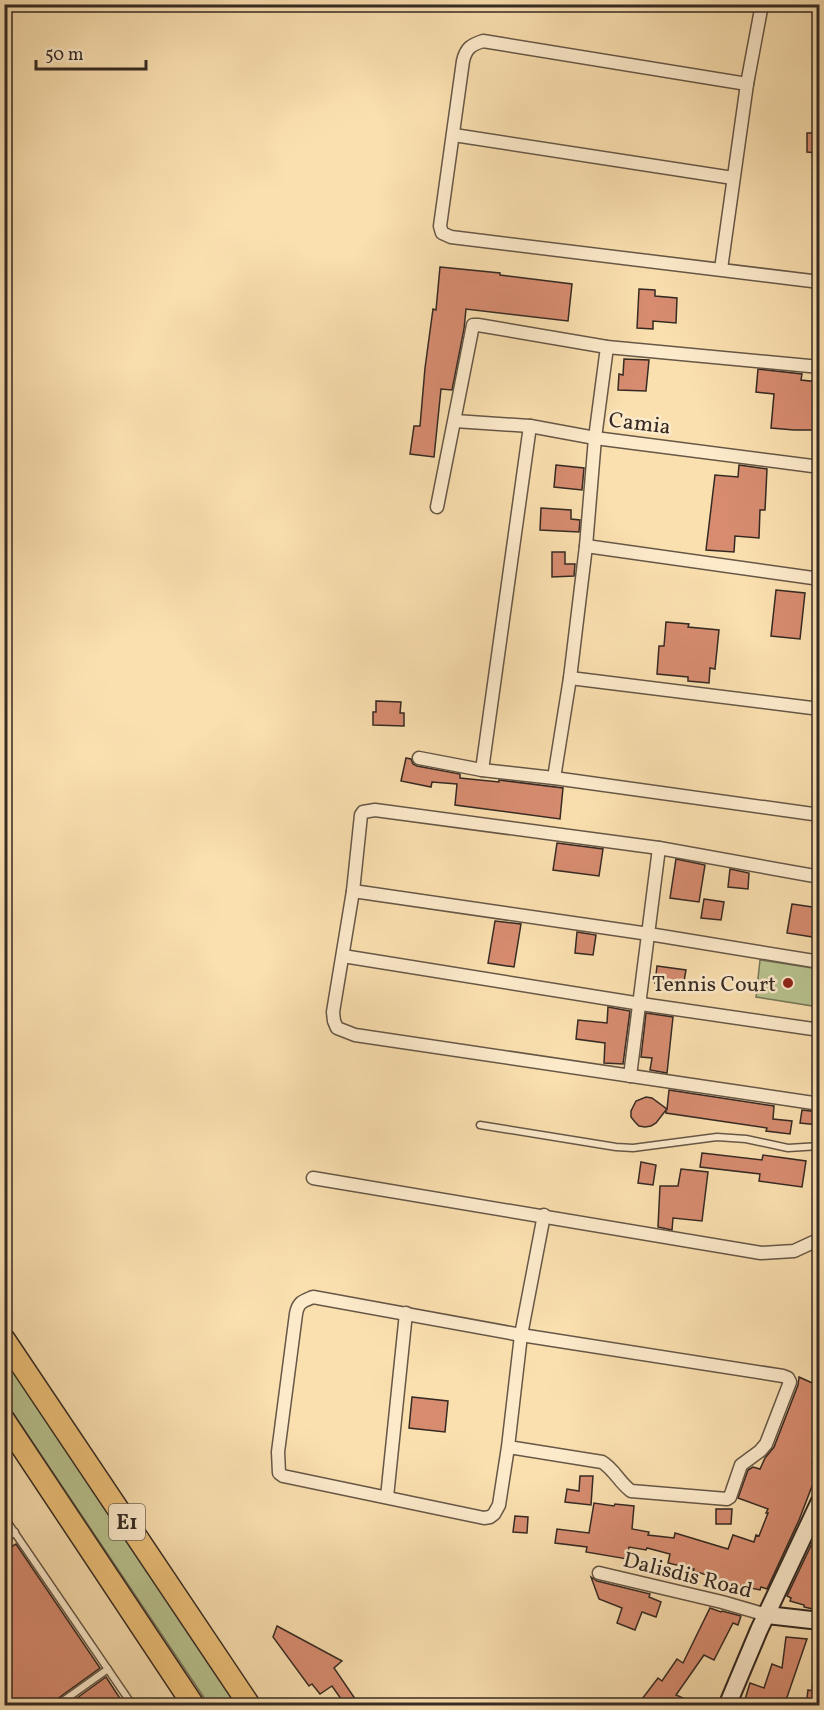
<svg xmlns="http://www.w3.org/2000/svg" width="824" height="1710" viewBox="0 0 824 1710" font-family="Vollkorn,serif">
<rect width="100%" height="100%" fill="#fadfaf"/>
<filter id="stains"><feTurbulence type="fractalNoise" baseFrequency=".00333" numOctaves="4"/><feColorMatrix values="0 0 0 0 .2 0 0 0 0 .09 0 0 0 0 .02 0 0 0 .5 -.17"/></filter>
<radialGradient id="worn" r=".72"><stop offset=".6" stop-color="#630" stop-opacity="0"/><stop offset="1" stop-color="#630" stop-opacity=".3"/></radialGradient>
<!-- green -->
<g fill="#b8c38f" stroke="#767659" stroke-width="1.5">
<polygon points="760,960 819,969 819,1007 756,997"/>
<polygon points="4,1352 242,1705 209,1705 5,1401"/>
<polygon points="814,1667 819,1667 819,1690 812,1689"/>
</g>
<!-- building -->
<g fill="#d78c70" stroke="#352a23" stroke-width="1.5">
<polygon points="807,133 819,133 819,153 807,152"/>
<polygon points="440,267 500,273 500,275 572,284 568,321 466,309 464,329 452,390 441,389 434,457 410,454 414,426 420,426 425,368 433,309 436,310"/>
<polygon points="639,289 655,290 655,296 677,298 676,323 653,321 653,329 637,328"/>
<polygon points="624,359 649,360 646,391 618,390 619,374 623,375"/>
<polygon points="758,369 802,374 801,380 819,382 819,430 794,430 771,428 774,394 756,392"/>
<polygon points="556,465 584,468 582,490 554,487"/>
<polygon points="739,465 767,469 765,510 760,510 759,538 735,536 734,552 706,550 715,475 738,477"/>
<polygon points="541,508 571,510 571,519 580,520 579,532 540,530"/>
<polygon points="552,552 565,552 565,564 575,564 574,576 552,577"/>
<polygon points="776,590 805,593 800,639 771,636"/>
<polygon points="666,622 689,624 688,627 719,630 715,669 710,668 709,683 688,681 688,677 657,674 659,646 664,646"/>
<polygon points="376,701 401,702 400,713 404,713 404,726 373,725 373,712 376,712"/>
<polygon points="406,758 411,759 413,764 417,766 460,774 460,778 499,782 499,780 563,788 560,819 455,805 457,784 432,782 431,787 401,781"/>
<polygon points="557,843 603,849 599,876 553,870"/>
<polygon points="676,859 705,865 699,902 670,898"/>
<polygon points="730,869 749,873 748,889 728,887"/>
<polygon points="704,899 724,902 721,920 701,918"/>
<polygon points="792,904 819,908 819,938 787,933"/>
<polygon points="495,921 521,924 514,967 488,963"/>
<polygon points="577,932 596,935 593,955 575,953"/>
<polygon points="657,966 686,970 683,987 655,983"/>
<polygon points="608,1007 630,1011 623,1064 604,1063 605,1043 576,1039 578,1020 607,1023"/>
<polygon points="646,1013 673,1017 667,1073 650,1070 652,1058 641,1057"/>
<polygon points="669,1090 774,1106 773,1119 792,1121 790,1134 766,1131 767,1128 666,1113 666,1110 656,1123 651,1126 645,1127 639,1126 635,1122 631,1117 631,1111 636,1101 646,1097 652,1098 667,1109"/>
<polygon points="802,1110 819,1112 819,1125 800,1123"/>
<polygon points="702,1153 762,1160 763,1155 806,1161 802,1187 759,1181 760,1174 700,1167"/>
<polygon points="641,1162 656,1165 653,1185 638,1183"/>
<polygon points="681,1169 708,1172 702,1221 673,1218 672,1230 658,1227 660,1186 678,1186"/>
<polygon points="799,1377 819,1386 819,1447 812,1464 819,1467 819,1468 799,1520 767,1589 761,1587 760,1590 711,1580 711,1576 693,1571 694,1569 668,1563 670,1554 647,1548 646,1550 629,1547 627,1559 586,1552 587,1547 555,1543 557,1529 589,1533 594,1503 614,1506 615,1504 634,1506 632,1529 649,1532 648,1535 674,1538 675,1533 728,1549 733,1535 754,1542 756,1535 759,1536 768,1513 766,1513 768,1509 738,1498 748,1470 753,1467 760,1469 765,1458 774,1447 798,1385"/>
<polygon points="412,1397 448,1401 445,1432 409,1428"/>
<polygon points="580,1476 593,1476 591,1505 565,1502 567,1489 579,1491"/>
<polygon points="716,1509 732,1509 731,1524 716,1524"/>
<polygon points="515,1516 528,1517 527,1533 513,1532"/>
<polygon points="816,1535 819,1537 819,1597 817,1610 804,1607 804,1605 790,1601 791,1598 787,1596"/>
<polygon points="16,1544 100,1668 53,1702 51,1706 11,1706 4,1695 4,1551"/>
<polygon points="591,1577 597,1581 650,1594 649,1597 661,1602 656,1617 642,1612 635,1630 617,1623 622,1608 599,1599"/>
<polygon points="710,1608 721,1612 722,1611 741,1616 738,1625 733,1623 714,1660 704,1655 676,1695 701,1706 647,1706 642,1699 658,1678 662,1681 677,1659 683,1663"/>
<polygon points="277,1626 342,1661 334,1668 360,1706 346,1706 332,1686 320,1694 312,1684 309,1686 273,1637"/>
<polygon points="786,1637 807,1639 784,1706 743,1706 750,1683 764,1688 772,1664 782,1668"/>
<polygon points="106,1677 125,1706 66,1706"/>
<polygon points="808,1690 819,1692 819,1706 806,1706"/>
</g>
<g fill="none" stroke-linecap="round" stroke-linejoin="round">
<defs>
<g id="service">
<polyline points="480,1125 616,1147 633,1148 717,1137 746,1139 788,1148 820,1146"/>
<polyline points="4,1517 133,1706"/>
<polyline points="4,1540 15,1532"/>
<polyline points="56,1706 108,1669"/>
</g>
<g id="minor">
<path d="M747,84l-264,-43c-12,4 -17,7 -20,20l-23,165 2,7 9,4 369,45"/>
<polyline points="454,135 733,178"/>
<polyline points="721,269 747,84 762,4"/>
<polyline points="455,421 530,426 595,438 820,467"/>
<polyline points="437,507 473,325 478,325 607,347 820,367"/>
<polyline points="586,546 820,579"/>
<polyline points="570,678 820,709"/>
<polyline points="419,758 482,770 554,778 820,815"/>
<polyline points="482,770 530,426"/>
<polyline points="554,778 570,678 586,546 595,438 607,347"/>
<polyline points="820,877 659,848 375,810 363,812 361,815 353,891 333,1012 334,1021 337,1028 355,1035 820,1104"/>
<polyline points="353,891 649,934 820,962"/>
<polyline points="343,956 641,1004 820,1030"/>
<polyline points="630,1076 659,848"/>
<polyline points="313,1178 761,1253 794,1251 820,1239"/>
<path d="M508,1447l94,15c12,7 17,20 29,29l96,8 3,-2 11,-32 19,-14 6,-7 24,-62 -2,-4 -5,-2 -262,-41 -208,-38c-10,4 -15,5 -17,17l-18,138 1,21 4,3 201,42 6,-1 4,-3 5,-9 9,-58 13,-112 23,-120"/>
<polyline points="387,1497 406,1313"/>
<polyline points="599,1573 722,1602 767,1615"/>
</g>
<g id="secondary">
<polyline points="767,1615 820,1621"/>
<polyline points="727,1706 759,1630 820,1501"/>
</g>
<g id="motorway">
<polyline points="4,1339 250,1706"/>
<polyline points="4,1420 194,1706"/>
</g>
</defs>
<!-- service casing -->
<use href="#service" stroke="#665746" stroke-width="9"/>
<!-- minor casing -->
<use href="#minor" stroke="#665746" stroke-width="15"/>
<!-- secondary casing -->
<use href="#secondary" stroke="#352a23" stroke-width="20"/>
<!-- motorway casing -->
<use href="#motorway" stroke="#352a23" stroke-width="24"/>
<!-- service -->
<use href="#service" stroke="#fceacb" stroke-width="6"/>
<!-- minor -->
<use href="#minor" stroke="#fceacb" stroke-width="12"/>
<!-- secondary -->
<use href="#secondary" stroke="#fceacb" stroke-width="16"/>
<!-- motorway -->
<use href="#motorway" stroke="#edc078" stroke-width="21"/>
</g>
<!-- markers -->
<circle fill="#8f2418" stroke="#fceacb" stroke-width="2" cx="788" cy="983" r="6"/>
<g text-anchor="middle" stroke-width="5" stroke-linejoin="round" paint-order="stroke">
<!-- shield labels -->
<rect fill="#fceacb" stroke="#716455" stroke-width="1.5" x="109" y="1504" width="36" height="36" rx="4.5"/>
<g font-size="21" font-weight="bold" fill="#352a23">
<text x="127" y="1529">E1</text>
</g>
<!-- street labels -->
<g font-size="22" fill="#352a23" stroke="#fceacb">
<text transform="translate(640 422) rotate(7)" y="8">Camia</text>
<text transform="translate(688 1574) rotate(14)" y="8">Dalisdis Road</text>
</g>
<!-- poi labels -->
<g font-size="22" fill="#352a23" stroke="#fceacb" text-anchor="end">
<text x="776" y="991">Tennis Court</text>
</g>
</g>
<!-- margin -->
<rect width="824" height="1710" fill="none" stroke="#fadfaf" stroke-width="24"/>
<rect x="6" y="6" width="812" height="1698" fill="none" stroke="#352a23" stroke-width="3"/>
<rect x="12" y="12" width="800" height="1686" fill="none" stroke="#352a23" stroke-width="1.5"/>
<!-- scale -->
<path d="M36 60v9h110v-9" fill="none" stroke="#352a23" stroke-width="3"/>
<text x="45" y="60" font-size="18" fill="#352a23" stroke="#fceacb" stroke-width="4.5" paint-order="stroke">50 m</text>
<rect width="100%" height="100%" filter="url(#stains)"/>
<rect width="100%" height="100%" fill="url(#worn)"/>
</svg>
